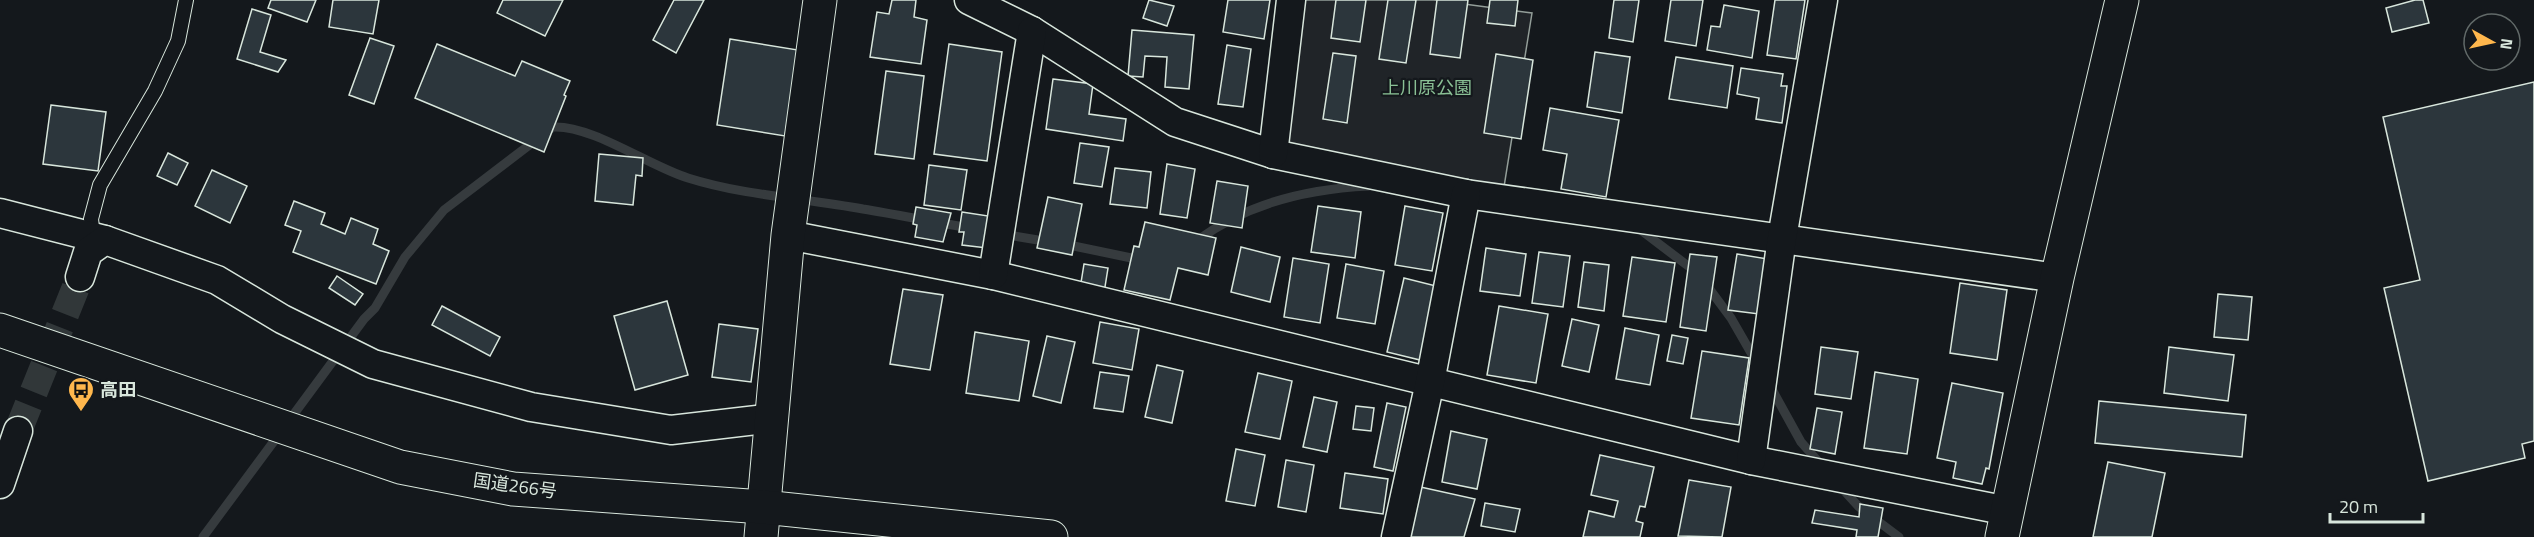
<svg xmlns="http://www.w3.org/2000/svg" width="2534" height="537" viewBox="0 0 2534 537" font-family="'Titillium Web','Noto Sans JP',sans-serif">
<rect width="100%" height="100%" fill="#14181c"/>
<!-- green -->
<polygon fill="#202428" stroke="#939e99" stroke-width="1.5" points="1296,0 1434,0 1532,13 1503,193 1273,148"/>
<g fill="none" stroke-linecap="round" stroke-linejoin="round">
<!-- stream -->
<g stroke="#363b3e" stroke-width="9">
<polyline points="1638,228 1696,272"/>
<polyline points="1002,234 1050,242"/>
<path d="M1197,241c49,-38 111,-52 172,-55"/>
<polyline points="1064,244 1141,260"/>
<polyline points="1705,283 1731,318 1758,365"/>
<polyline points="1769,384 1801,442 1824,468"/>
<path d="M288,422l76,-103 11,-11 30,-51 39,-47 109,-83c39,-2 96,39 135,51 57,18 117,20 175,31 36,6 71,13 107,19"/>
<polyline points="1839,485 1859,507 1899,537"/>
<polyline points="203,537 280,433"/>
</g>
</g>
<!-- building -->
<g fill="#2c363c" stroke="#d8e6dc" stroke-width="1.5">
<polygon points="271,0 316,0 307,22 268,8"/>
<polygon points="333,0 379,0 373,34 329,27"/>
<polygon points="503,0 563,0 545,36 497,13"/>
<polygon points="674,0 704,0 676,53 653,40"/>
<polygon points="892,0 916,0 914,17 927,20 921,64 870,57 877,12 889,14"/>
<polygon points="1149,0 1174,6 1167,26 1143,18"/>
<polygon points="1228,0 1270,0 1264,39 1223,32"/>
<polygon points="1336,0 1366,0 1360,42 1331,38"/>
<polygon points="1388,0 1416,0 1406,63 1379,59"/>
<polygon points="1437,0 1468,0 1460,58 1430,54"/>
<polygon points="1490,0 1518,0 1515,26 1487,23"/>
<polygon points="1614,0 1639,0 1633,42 1609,38"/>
<polygon points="1671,0 1703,0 1696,46 1665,41"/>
<polygon points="1775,0 1805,0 1796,59 1767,55"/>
<polygon points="2415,0 2423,0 2429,23 2392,32 2386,8"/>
<polygon points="1724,5 1759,11 1752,58 1707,50 1711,26 1720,27"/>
<polygon points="252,9 271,15 260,52 286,60 278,72 237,59"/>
<polygon points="1132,30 1194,35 1189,89 1165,87 1167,57 1145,56 1143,77 1128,76"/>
<polygon points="370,38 394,46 374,104 349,95"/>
<polygon points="730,39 798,50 785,136 717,125"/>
<polygon points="437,44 515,76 522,61 570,81 564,95 566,96 544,152 415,98"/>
<polygon points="949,44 1002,52 987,161 934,154"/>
<polygon points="1227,45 1251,49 1243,107 1218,104"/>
<polygon points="1595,52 1630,57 1622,113 1587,107"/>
<polygon points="1333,53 1356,56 1347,123 1323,119"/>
<polygon points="1496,54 1533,60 1521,139 1484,133"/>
<polygon points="1676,57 1733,66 1727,108 1669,99"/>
<polygon points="1741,68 1783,74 1781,86 1787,86 1782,123 1756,119 1759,98 1737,94"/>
<polygon points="886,71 924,76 914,159 875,154"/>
<polygon points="1053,79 1093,84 1089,114 1126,119 1123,141 1046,129"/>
<polygon points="2534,82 2534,441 2522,444 2525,458 2428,481 2384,288 2420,280 2383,117"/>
<polygon points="51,105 106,112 98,171 43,164"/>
<polygon points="1550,108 1619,120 1606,197 1561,189 1567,154 1543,150"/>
<polygon points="1080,143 1109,147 1102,187 1074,183"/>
<polygon points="168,153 188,163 177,185 157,176"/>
<polygon points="599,154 643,158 642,176 636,175 633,205 595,201"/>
<polygon points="1167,164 1195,169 1187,218 1160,214"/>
<polygon points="929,165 967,170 961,210 924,205"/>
<polygon points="1115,168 1151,172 1147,208 1110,204"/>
<polygon points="212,170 247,186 230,223 195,206"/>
<polygon points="1217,181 1248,186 1242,228 1210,223"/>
<polygon points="1048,197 1082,204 1072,255 1037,248"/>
<polygon points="294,201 325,213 321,224 345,234 351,218 378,229 373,244 389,251 376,284 293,252 301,231 285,225"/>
<polygon points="1318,206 1361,212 1355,258 1311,252"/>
<polygon points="1405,206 1443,213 1432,271 1395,265"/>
<polygon points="916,207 951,213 943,242 915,237 917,225 913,224"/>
<polygon points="962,212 995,217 987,248 962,245 964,232 959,232"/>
<polygon points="1145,222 1216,238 1208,275 1178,268 1170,300 1124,290 1134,246 1139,247"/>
<polygon points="1241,247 1280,257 1270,302 1231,292"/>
<polygon points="1486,248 1526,254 1520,296 1480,291"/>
<polygon points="1539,252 1570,256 1563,307 1532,303"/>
<polygon points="1690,254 1717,257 1706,331 1680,327"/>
<polygon points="1737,254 1768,259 1759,314 1728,310"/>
<polygon points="1632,257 1675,263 1666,322 1623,316"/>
<polygon points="1293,258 1329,264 1320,323 1284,317"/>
<polygon points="1584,262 1609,265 1604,311 1578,307"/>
<polygon points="1084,264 1108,268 1104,293 1080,289"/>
<polygon points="1346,264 1384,271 1375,324 1337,318"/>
<polygon points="337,276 363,294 355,305 329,288"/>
<polygon points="1404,278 1436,286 1420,360 1387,352"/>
<polygon points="1960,283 2007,290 1997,360 1950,353"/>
<polygon points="903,289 943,295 930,370 890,364"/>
<polygon points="2218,294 2252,297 2248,340 2214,337"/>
<polygon points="667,301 688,375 635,390 614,316"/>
<polygon points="442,306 500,337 490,356 432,325"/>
<polygon points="1499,306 1548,314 1536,383 1487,375"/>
<polygon points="1572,319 1599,325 1589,372 1562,366"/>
<polygon points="1100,322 1139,329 1132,370 1093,363"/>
<polygon points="719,324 758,329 751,382 712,377"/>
<polygon points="1625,328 1659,335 1650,385 1616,379"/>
<polygon points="975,332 1029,341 1019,401 966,393"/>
<polygon points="1672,335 1688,338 1683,364 1667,361"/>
<polygon points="1047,336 1075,342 1061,403 1033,396"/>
<polygon points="1821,347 1858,352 1851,399 1815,394"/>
<polygon points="2169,347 2234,355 2228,401 2164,393"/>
<polygon points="1702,351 1749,358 1739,425 1691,418"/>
<polygon points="1157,365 1183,371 1172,423 1145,417"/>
<polygon points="1100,372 1129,376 1123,412 1094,408"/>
<polygon points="1875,372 1918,379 1907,454 1864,448"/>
<polygon points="1258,373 1292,381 1280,439 1245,432"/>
<polygon points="1952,383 2003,393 1989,469 1986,468 1982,484 1953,478 1956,462 1937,458"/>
<polygon points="1314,397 1337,402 1327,452 1303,447"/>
<polygon points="2099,401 2246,415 2242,457 2095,443"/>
<polygon points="1387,403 1406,407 1393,471 1374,467"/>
<polygon points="1356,406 1374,408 1371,431 1353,429"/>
<polygon points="1817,408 1842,412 1835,454 1810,449"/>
<polygon points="1451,431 1487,439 1477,489 1442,482"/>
<polygon points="1236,449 1265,455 1255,506 1226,501"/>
<polygon points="1600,455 1654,467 1645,507 1640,506 1636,521 1643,523 1640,537 1583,537 1589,511 1614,517 1618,501 1591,495"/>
<polygon points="1286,460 1314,465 1306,512 1278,507"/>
<polygon points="2108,462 2165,473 2152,537 2093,537"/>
<polygon points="1345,473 1388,479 1383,514 1340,508"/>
<polygon points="1689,480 1731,487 1722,537 1678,536"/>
<polygon points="1416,486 1475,499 1464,537 1405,537"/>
<polygon points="1485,503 1520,509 1515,532 1481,526"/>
<polygon points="1860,504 1883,508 1878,537 1856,537 1857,530 1812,523 1815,510 1859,517"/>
</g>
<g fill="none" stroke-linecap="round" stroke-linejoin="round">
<!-- street-tunnel -->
<polyline stroke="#313739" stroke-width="28" stroke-dasharray="28 14" stroke-linecap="butt" points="18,431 80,277"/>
<defs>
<polyline id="lane" points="93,236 91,219 100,185 155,91 178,41 186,0"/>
<g id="street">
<polyline points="969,0 1032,31 1175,122 1273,154 1466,194 2057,278"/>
<polyline points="1273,154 1291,0"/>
<polyline points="0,213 105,240"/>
<polyline points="788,235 993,275 1751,460 2008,511"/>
<polyline points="993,275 1032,31"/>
<polyline points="80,277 88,252 105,240 217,280 282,319 373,364 531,407 671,430 773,418"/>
<polyline points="1751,460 1782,238 1823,0"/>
<polyline points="0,484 18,431"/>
<polyline points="1396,537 1430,382 1466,194"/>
</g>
<g id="secondary">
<polyline points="761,537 788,235 820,0"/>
<polyline points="2002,537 2057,278 2122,0"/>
</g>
<polyline id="highway" points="0,330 400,467 513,489 763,507 1051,537"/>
</defs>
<!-- lane casing -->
<use href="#lane" stroke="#d8e6dc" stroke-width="16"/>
<!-- street casing -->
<use href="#street" stroke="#d8e6dc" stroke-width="31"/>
<!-- secondary casing -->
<use href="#secondary" stroke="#d8e6dc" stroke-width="35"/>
<!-- highway casing -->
<use href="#highway" stroke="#d8e6dc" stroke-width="35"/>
<!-- lane -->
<use href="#lane" stroke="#14181c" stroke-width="14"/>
<!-- street -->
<use href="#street" stroke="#14181c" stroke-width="28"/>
<!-- secondary -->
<use href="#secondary" stroke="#14181c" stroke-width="33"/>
<!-- highway -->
<use href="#highway" stroke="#14181c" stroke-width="33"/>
</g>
<!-- icons -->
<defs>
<symbol id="bus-pin" viewBox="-11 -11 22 30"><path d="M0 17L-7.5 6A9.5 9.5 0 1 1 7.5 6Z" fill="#ffb74d" stroke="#14181c"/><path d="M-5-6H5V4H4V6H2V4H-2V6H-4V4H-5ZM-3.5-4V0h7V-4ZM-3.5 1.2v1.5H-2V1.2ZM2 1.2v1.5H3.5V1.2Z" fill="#111"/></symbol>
</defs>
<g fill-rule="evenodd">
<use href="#bus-pin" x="66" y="375" width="30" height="40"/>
</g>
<g text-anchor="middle" stroke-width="4.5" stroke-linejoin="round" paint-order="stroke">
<!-- park labels -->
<g font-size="18" fill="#8ac095" stroke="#14181c">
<text x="1427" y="94">上川原公園</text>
</g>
<!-- poi labels -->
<g font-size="18" font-weight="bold" fill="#d8e6dc" stroke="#14181c" text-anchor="start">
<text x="100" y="396">高田</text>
</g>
<!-- street labels -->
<g font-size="18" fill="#d8e6dc" stroke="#14181c">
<text transform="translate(515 486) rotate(8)" y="6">国道266号</text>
</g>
</g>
<!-- north arrow -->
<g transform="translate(2492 42) rotate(98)"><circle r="28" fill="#14181c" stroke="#626a69" stroke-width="1.5"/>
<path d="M0-4.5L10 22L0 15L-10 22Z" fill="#ffb74d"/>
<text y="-9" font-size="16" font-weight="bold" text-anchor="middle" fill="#d8e6dc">N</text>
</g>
<!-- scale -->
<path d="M2330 513v9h93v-9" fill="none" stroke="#d8e6dc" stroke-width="3"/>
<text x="2339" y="513" font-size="18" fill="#d8e6dc" stroke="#14181c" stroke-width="4.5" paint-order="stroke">20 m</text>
</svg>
